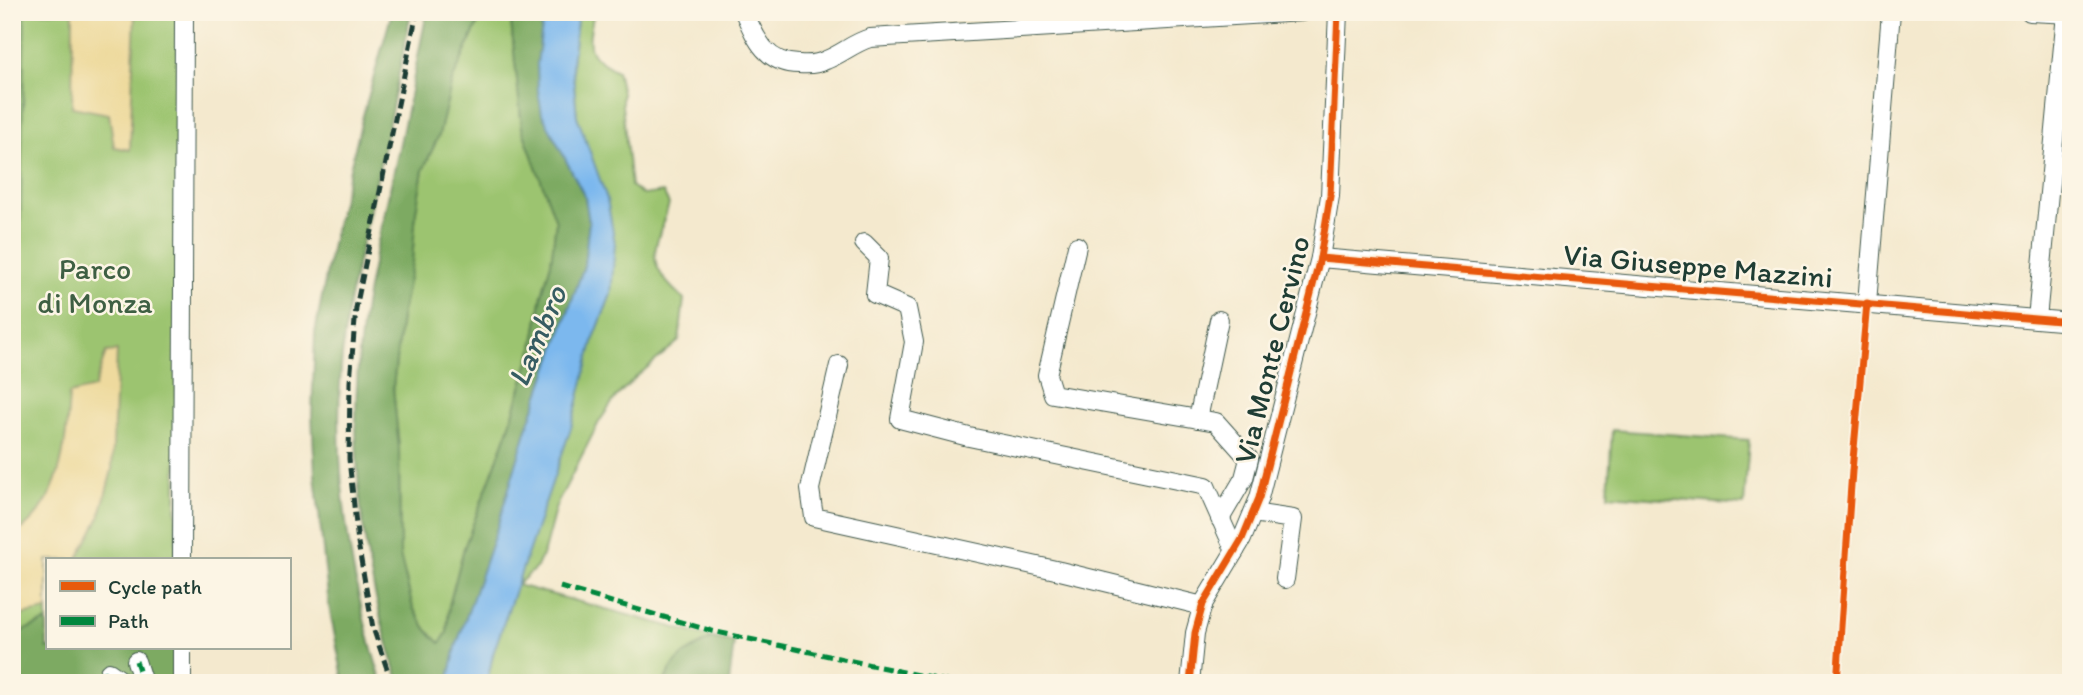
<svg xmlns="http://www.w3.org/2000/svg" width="2083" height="695" viewBox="0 0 2083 695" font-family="Itim,sans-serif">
<rect width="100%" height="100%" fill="#fcf5e5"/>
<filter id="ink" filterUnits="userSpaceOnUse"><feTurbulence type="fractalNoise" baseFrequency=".0143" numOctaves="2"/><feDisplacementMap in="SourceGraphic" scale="14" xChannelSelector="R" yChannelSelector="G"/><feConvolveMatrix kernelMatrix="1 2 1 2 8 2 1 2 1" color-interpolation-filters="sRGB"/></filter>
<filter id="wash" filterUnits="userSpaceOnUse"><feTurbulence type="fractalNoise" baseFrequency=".00686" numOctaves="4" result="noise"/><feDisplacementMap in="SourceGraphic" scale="28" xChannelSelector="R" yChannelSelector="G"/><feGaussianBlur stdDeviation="1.57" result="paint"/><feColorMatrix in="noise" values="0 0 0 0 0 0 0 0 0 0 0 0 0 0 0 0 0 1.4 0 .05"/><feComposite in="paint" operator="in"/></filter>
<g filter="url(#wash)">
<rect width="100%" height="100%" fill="#f4e9ce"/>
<!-- green -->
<g fill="#9cc470" stroke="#5e8052" stroke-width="2">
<polygon points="12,12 178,12 176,560 47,560 47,648 12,683"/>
<polygon points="483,12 510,12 522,128 556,221 551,263 542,295 533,348 508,431 464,548 449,606 447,633 440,643 427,630 413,608 400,555 399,448 393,387 401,317 412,263 416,211 423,170 439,135 452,81"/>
<path d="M578,12h16c-7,34 -10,42 23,59l5,22v12l9,81 12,9 20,-3 6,12c-14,47 -28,58 15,95l-5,42 -44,37 -19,19 -17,25 -43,84 -12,45 -7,16 -20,18 196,53c-22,11 -40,20 -49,45h-177l6,-29 101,-316 17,-44 -22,-141 -12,-37 -5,-52z"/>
<polygon points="1612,430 1749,440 1744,505 1608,495"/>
</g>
<!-- forest -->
<g fill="#7daa62" stroke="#4e744b" stroke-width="2">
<polygon points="12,12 25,12 20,253 12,335"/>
<path d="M392,12h19c-12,63 -25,126 -39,188 -8,38 -19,76 -25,115 -19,121 -2,252 35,368h-38l-15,-77 -14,-131 -3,-61 3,-81 18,-94 29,-120z"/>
<path d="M427,12h56l-31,69 -13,54 -16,35 -7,41 -4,51 -11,55 -8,70 6,61 1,107 13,53 14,22 13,13 7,-10 2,-27 15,-58 44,-117 25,-83 9,-53 9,-32 5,-42 -34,-93 -12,-116h34l-7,52 5,50 43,83 4,25 -5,44 -58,166 -29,96 -41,119 -8,36h-48c-39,-114 -53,-238 -38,-358 6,-47 19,-94 29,-141 13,-57 24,-114 36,-172z"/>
<polygon points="47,621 47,648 175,648 175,683 12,683 12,635"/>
<path d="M713,638l21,4 -5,41h-65c9,-25 27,-34 49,-45z"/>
</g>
<!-- sand -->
<g fill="#eeda9e" stroke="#868c69" stroke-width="2">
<polygon points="73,12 135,12 130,150 114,147 109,114 72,107"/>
<path d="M117,351l-5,119 -13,49 -22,41h-30v50l-35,7v-81c50,-30 54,-91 57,-142l25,-6 12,-36z"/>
</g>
<!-- water -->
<polygon fill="#7bb8ee" stroke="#4d7a91" stroke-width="2" points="544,12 578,12 572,64 577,116 607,199 615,243 611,294 594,338 571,428 493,654 487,683 448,683 456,647 497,528 526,432 584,266 589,222 585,197 542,114 538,91 537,64"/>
</g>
<g filter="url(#ink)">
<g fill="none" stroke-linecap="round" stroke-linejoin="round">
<defs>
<g id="minor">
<path d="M744,12c12,27 22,52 55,52 10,1 19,0 27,-4 16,-6 27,-17 44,-22l432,-26"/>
<polyline points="2030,12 2071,14"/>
<polyline points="864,243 879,258 875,294 907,308 914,342 900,419 969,437 1206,486 1235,551"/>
<polyline points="1077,246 1047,375 1053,394 1216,422 1249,459 1244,478 1220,519"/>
<polyline points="1320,258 2071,322"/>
<polyline points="1867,303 1891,12"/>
<polyline points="2037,319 2066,14"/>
<polyline points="839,365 810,489 814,517 1060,571 1203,606"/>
<polyline points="1198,419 1219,320"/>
<polyline points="1253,513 1293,519 1285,579"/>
<polyline points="182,560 184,12"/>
<polyline points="136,661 143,683"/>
<polyline points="109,672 125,683"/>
<polyline points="182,683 182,648"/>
<polyline points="1190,683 1195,633 1203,604 1242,539 1259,498 1320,258 1330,196 1338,12"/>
</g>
</defs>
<!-- minor casing -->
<use href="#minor" stroke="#3f574b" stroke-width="20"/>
<!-- minor -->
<use href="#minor" stroke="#fff" stroke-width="18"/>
<!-- rail -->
<polyline stroke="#1f3d34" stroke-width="5" stroke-dasharray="10 5" stroke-linecap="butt" points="392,683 373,628 358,543 349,459 350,382 356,308 417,12"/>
<!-- quiet -->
<g stroke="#00873e" stroke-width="5" stroke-dasharray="10 5" stroke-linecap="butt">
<polyline points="560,587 712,631 955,683"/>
<polyline points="136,661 143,683"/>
<polyline points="53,683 109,672 125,683"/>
</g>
<defs>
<g id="cycleway">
<polyline points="1320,258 2071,322"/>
<polyline points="1190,683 1195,633 1203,604 1242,539 1259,498 1320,258 1330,196 1338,12"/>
<polyline points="1837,683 1852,471 1867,303"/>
</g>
</defs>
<!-- cycleway casing -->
<use href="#cycleway" stroke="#fcf5e5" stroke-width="11"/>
<!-- cycleway -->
<use href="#cycleway" stroke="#e8590c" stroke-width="7"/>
</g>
</g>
<g text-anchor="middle" stroke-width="5" stroke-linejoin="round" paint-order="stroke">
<!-- street labels -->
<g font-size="30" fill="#1f3d34" stroke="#fcf5e5">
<text transform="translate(1698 266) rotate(5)" y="10">Via Giuseppe Mazzini</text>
<text transform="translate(1272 350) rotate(-76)" y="10">Via Monte Cervino</text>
</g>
<!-- park labels -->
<g font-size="30" fill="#3e5f43" stroke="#fcf5e5">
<text x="95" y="279">Parco<tspan x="95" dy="34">di Monza</tspan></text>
</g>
<!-- water labels -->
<g font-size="32" font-style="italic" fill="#365c62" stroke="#fcf5e5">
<text transform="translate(537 336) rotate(-67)" y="11">Lambro</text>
</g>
</g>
<!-- margin -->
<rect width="2083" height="695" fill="none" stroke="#fcf5e5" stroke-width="42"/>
<!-- legend -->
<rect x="46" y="558" width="245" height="91" fill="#fcf5e5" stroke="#a4ab9e" stroke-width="2"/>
<rect x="60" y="581" width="35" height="10" fill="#e8590c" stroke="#a4ab9e" stroke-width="2"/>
<text x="108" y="594" font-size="21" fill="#1f3d34">Cycle path</text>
<rect x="60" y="616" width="35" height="10" fill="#00873e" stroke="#a4ab9e" stroke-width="2"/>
<text x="108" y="628" font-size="21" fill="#1f3d34">Path</text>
</svg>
